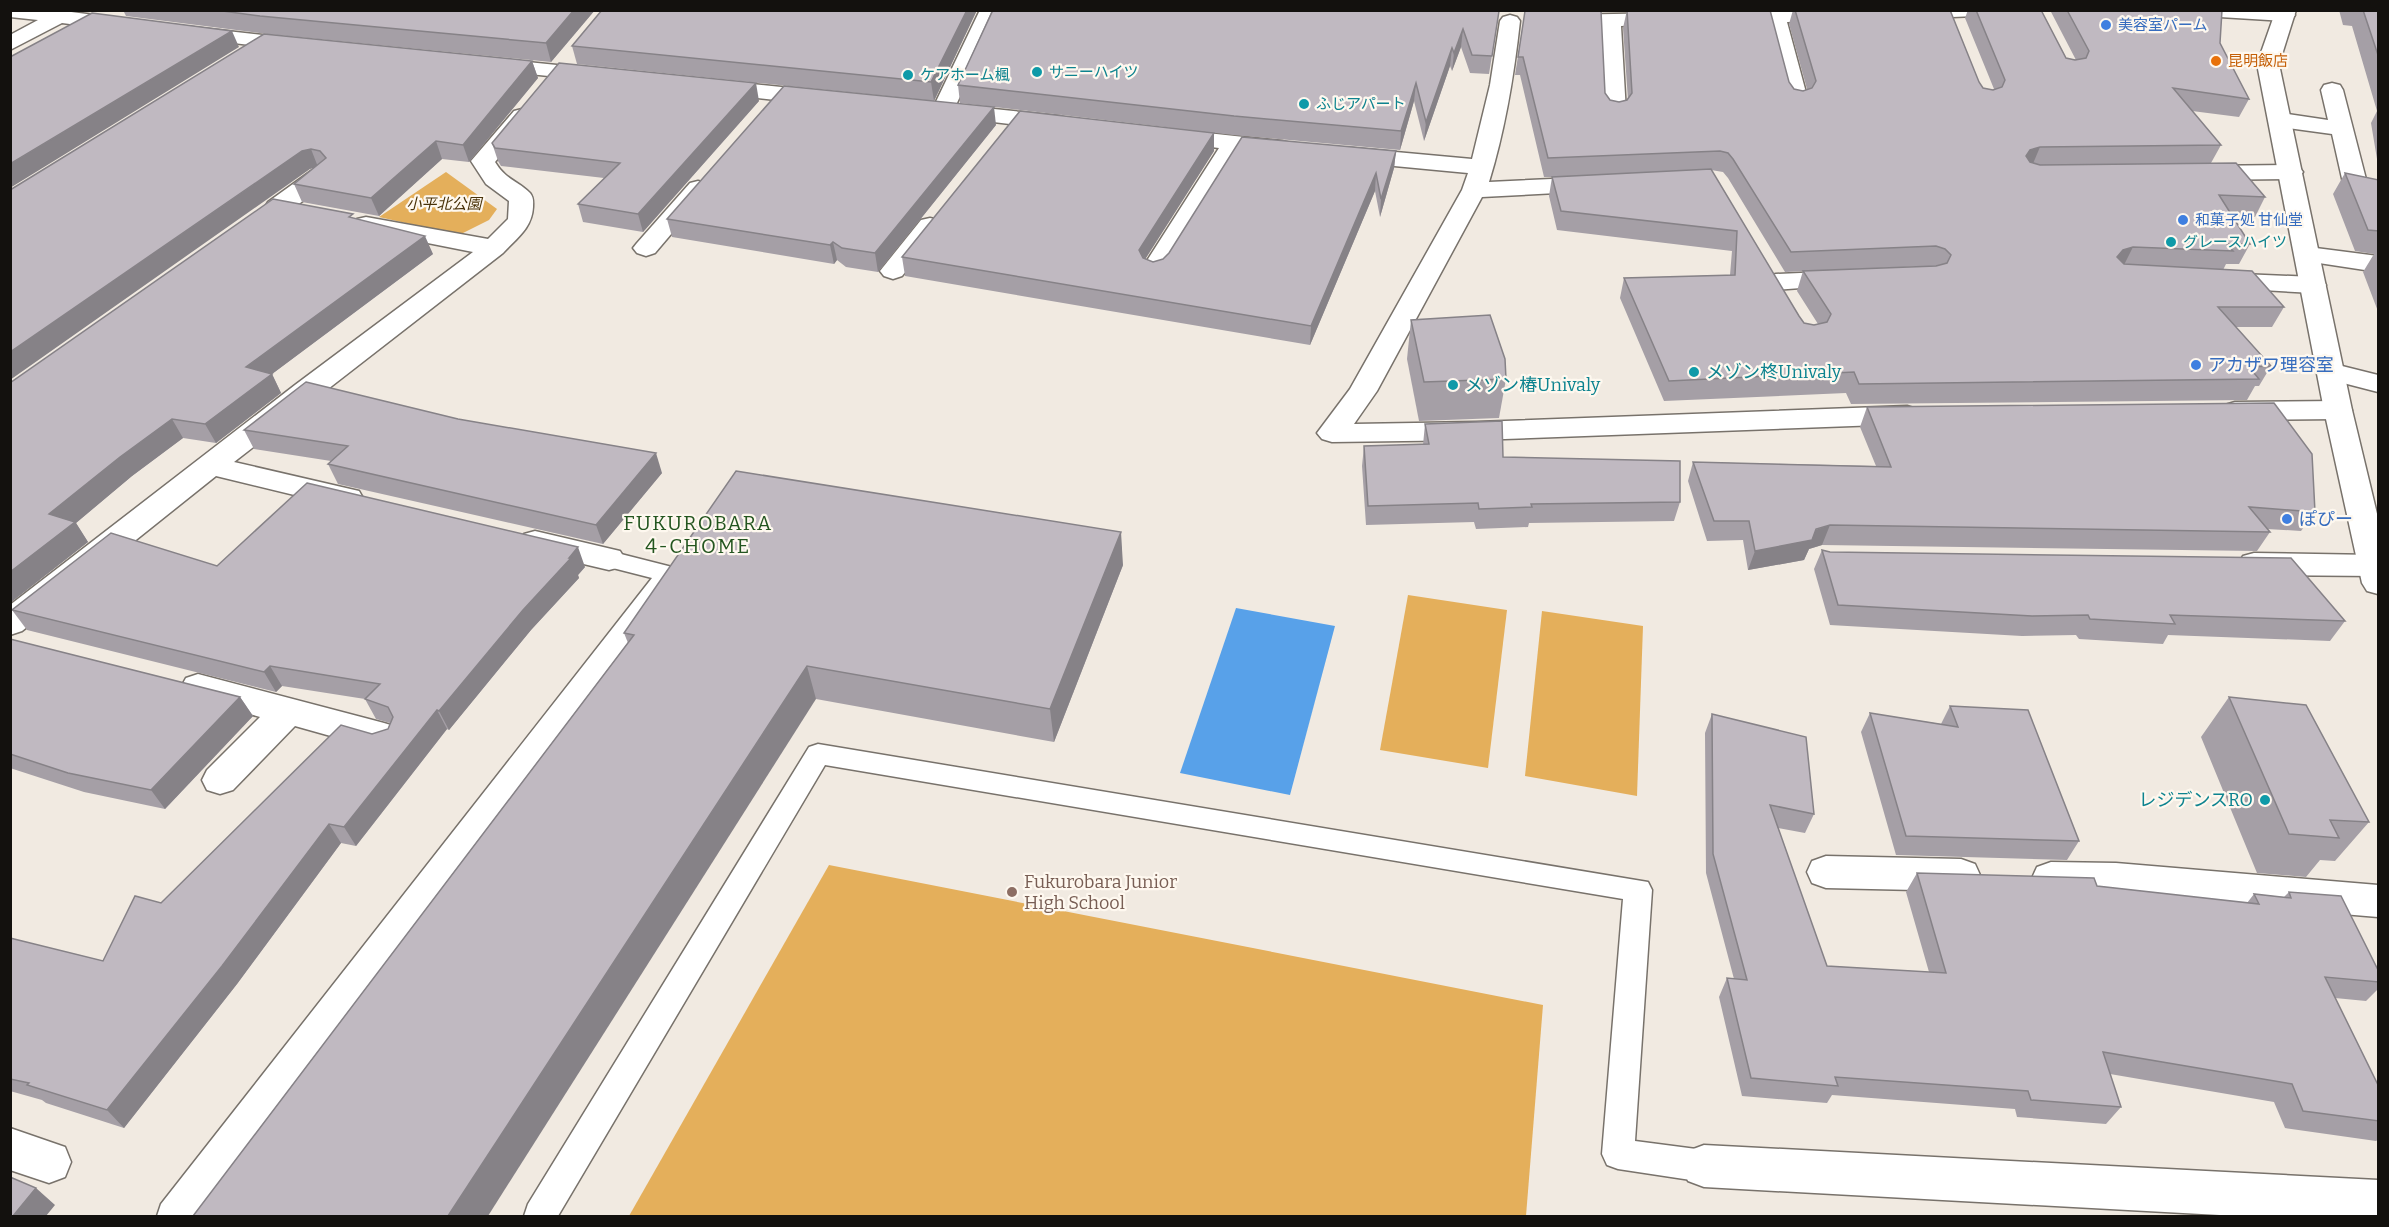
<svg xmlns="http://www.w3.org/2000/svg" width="2389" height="1227" viewBox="0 0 2389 1227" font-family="Bitter,'Noto Sans JP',serif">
<rect width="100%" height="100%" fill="#f1eae1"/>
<!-- green -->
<g fill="#e4af5b">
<polygon points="446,172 497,209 489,220 459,235 379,217"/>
<polygon points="1408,595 1507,610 1488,768 1380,750"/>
<polygon points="1542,611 1643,626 1637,796 1525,776"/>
<polygon points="829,865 1543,1005 1526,1216 629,1216"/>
</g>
<!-- water -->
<polygon fill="#58a1e9" points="1236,608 1335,626 1290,795 1180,773"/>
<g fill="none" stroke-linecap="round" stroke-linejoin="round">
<defs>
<g id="lane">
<polygon points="609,551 676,568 680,574 193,1216 157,1216 161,1204 652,578 601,565 597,559 601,553"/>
<polygon points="818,744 1648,882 1652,890 1635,1141 1704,1150 1715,1155 1720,1166 1715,1177 1704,1182 1618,1169 1607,1165 1602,1154 1623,899 825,765 558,1216 524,1216 528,1204 809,747"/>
</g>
<g id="street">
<polygon points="10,10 56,10 125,19 132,21 135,25 132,29 125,31 62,23 10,50 10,35 38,20 10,17"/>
<polygon points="980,10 1000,10 956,105 1059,116 1067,118 1070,123 1067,128 1059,130 935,115 932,110"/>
<polygon points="1777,10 1842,10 1846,15 1843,19 1836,21 1787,22 1808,100 1805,105 1797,107 1789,105 1786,100 1766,23 1719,22 1716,18 1719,14 1726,12"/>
<polygon points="1898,10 1986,10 1983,14 1976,16 1906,19 1899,17 1896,13"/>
<polygon points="2193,10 2291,10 2295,15 2292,19 2285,21 2203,16 2196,14"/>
<polygon points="1669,13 1676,15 1679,19 1676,23 1621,26 1626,112 1623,117 1615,119 1607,117 1604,112 1600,26 1551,25 1548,21 1551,17 1558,15"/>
<path d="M1510,15l7,2 3,4c-6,55 -15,109 -31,161l106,-5 8,2 4,5 -4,5 -8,2 -113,6 -105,194 -23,33 122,-2 431,-16 10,3 4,6 -4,6 -10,3 -431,16 -144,2 -10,-3 -5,-6 33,-44 112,-199 6,-17 -116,-11 -8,-2 -4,-5 4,-5 8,-2 120,11 18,-74 10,-64 3,-4z"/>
<polygon points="191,27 298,39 305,41 308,45 305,49 298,51 184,37 181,33 184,29"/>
<polygon points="489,58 596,69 604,70 607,75 604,80 596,81 481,69 478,64 481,59"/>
<polygon points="713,80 820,91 828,93 831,98 828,103 820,105 705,92 702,87 705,82"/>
<polygon points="2332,83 2340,85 2343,90 2367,183 2363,188 2355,190 2347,188 2343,183 2332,134 2281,127 2273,125 2270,120 2273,115 2281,113 2328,120 2321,90 2324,85"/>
<path d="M522,109l8,2 3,5 -38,46c11,18 22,18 35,31 4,5 3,9 3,14 -1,21 -16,31 -30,46l-269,209 125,29 4,7 -4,7 -11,3 -132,-32 -194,155 -12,4v-30l285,-220 178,-133 -116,-23 -3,-5 3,-5 9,-2 122,22 20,-20 1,-18 -23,-17 -15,-23 43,-50z"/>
<polygon points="1170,129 1282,141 1290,143 1294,148 1290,153 1282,155 1241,150 1167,270 1163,275 1154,278 1145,275 1141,270 1219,148 1162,141 1159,136 1162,131"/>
<polygon points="2291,165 2299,167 2303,172 2299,177 2291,179 2200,180 2192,178 2188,173 2192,168 2200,166"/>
<path d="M319,169l8,2 4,5 -4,5c-16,12 -37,37 -59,31l-3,-5 3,-5 43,-31z"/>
<polygon points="698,181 706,183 710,188 706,193 655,253 646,256 637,253 633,248 637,243 690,183"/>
<polygon points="930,218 939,220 942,225 939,230 902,276 893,279 884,276 880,271 884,266 921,220"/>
<polygon points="2308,247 2378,256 2378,272 2299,260 2295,255 2299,250"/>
<polygon points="1845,271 1854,274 1858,279 1854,284 1776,290 1767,288 1763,282 1767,276 1776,274"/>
<polygon points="2218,273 2313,277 2322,279 2326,285 2322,291 2313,293 2209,287 2205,281 2209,275"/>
<polygon points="2330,363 2378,375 2378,392 2320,377 2316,371 2320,365"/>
<polygon points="2338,401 2348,404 2352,410 2348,416 2338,419 2235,420 2225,417 2221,411 2225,405 2235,402"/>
<polygon points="535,531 620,551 625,559 620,567 609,570 524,550 519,542 524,534"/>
<polygon points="2254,553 2375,555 2378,556 2378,576 2254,575 2243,572 2238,564 2243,556"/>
<polygon points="198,674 384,723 397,727 402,737 397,747 384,751 295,726 233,790 220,794 207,790 202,780 207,770 260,717 186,696 181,687 186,678"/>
<polygon points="1826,856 1961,859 1975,864 1980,875 1975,886 1961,891 1826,888 1812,883 1807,872 1812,861"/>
<polygon points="2051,862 2116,863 2378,885 2378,917 2116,895 2051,894 2037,889 2032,878 2037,867"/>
<polygon points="10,1128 65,1147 71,1162 65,1177 49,1183 10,1170"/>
<polygon points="1704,1145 2378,1180 2378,1216 2238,1216 1704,1187 1688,1181 1682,1166 1688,1151"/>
</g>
<polygon id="secondary" points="2276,10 2296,10 2279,64 2352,410 2378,518 2378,594 2367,591 2362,583 2324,410 2257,64"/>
</defs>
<!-- lane casing -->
<use href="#lane" stroke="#78726b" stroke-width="3"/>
<!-- street casing -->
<use href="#street" stroke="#78726b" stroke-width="3"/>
<!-- secondary casing -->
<use href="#secondary" stroke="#78726b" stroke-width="3"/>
<!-- lane -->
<use href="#lane" fill="#fff" fill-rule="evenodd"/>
<!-- street -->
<use href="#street" fill="#fff" fill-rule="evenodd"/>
<!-- secondary -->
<use href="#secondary" fill="#fff" fill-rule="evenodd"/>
</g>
<!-- wall -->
<g fill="#a59fa6" fill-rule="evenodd">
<polygon points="123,10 595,10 551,62 267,34 126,16"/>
<polygon points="977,10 934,101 577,64 572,46"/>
<path d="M992,10h626l-44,1 31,82 5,7 9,2 9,-2 -5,-72 4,-18 162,72 5,7 9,2 4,-2 -18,-65 4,-14h157l29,72 4,6 10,2 1,-1 -29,-71 3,-8h73l25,48 10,2 -26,-50h172l-2,33 29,56 -10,18 -47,-6 29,34 -10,18 54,34 -10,20 -23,-1 18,28 -11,20h-13l-3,6 61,37 -12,20h-36l35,39 -12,20h-4l-8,14 -396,4 -5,-11 -182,8 -44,-103 4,-20 106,-3 2,-24 -175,-21 -8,-34 3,-19h-8l-24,-102h-5l10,-63h-26l-10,62 -19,-1 -9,-26 -9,24 -2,-5 -26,75 -10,-40 -14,49 -167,-15 -273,-32 -2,-18zM1711,170l12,2 5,6 57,94 143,-6 2,1 -127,4 -6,20 21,33 -4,1 -10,-2 -5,-7z"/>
<polygon points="2339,10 2379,10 2379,171 2371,123 2377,111 2352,26 2343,25"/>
<polygon points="532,61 538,78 469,162 442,159 379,216 302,202 294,184 313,168 10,190"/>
<polygon points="759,101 643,232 583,222 578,204 604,178 501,166 498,161 492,143"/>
<polygon points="996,125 878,272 846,267 837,260 834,264 672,237 667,219"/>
<polygon points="1214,133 1214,151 1145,259 1153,262 1163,259 1396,151 1394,168 1380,217 1375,191 1310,345 905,276 902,257"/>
<polygon points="2345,173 2379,180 2379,314 2363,272 2374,254 2355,251 2333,194"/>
<polygon points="355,219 433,254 272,374 281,393 216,443 183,438 132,476 76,523 88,542 10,603 10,383"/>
<polygon points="1411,320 1506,379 1499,418 1419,421 1407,359"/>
<polygon points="1867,407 2315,512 2301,531 2267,529 2270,532 2257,551 1822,545 1809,549 1804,560 1748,570 1743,540 1707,541 1688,481 1693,462 1876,466 1860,427"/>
<polygon points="1425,424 1503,457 1680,502 1674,521 1529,523 1528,527 1476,529 1474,522 1366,525 1362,466 1364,446 1423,445"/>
<polygon points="244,430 662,473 603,544 338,484 328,464 331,461 254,449"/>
<polygon points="1822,550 1830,552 2345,621 2330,641 2168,635 2163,644 2079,639 2076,635 2022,636 1830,625 1814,569"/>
<polygon points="1123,565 1054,742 816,699 628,643 624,633"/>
<polygon points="217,566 585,567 578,575 579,578 531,630 449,730 447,729 356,846 341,843 237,984 124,1128 46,1103 42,1100 10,1091 10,938 103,961 161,903 372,734 388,729 390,723 376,719 365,699 282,686 276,692 27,630 12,610"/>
<polygon points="10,639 240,697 253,716 165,809 84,792 10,768"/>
<polygon points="2229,697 2369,822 2335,861 2320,860 2306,877 2257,873 2201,737"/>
<polygon points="1950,706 2079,841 2067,860 1896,855 1861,732 1870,713 1941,724"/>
<polygon points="1712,714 1814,814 1805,833 1778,828 1827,966 1929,972 1906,892 1917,873 2097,886 2247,903 2254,894 2284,897 2289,892 2379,972 2379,988 2366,1001 2335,998 2379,1087 2379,1139 2376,1141 2285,1128 2274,1102 2110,1074 2121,1107 2106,1124 2017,1117 2015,1109 1832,1095 1827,1103 1742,1096 1719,997 1727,978 1734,979 1706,873 1705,733"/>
</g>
<!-- shaded-wall -->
<g fill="#868287">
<polygon points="574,10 595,10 551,62 546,43"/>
<polygon points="967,10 977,10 934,101 931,82"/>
<polygon points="1463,29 1461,47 1452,71 1454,53"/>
<polygon points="232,31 239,47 10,188 10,164"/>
<polygon points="1452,48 1450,66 1424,141 1426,122"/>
<polygon points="532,61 538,78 469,162 463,145"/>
<polygon points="756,83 759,101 643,232 638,214"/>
<polygon points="1416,83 1414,101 1400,150 1401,131"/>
<polygon points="994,107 996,125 878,272 875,253"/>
<polygon points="1214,133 1214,151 1139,269 1139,250"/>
<polygon points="436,141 442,159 379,216 371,198"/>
<polygon points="2040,147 2032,166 2026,156 2030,150"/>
<polygon points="311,149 318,167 310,169 10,380 10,352 302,151"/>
<polygon points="1396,151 1394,168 1380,217 1381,199"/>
<polygon points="1376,173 1375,191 1310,345 1311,326"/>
<polygon points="425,236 433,254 272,374 281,393 216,443 205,424 246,367"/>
<polygon points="833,242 837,260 834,264 830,245"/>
<polygon points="2133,247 2123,267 2117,257 2123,250"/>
<polygon points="172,419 183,438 132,476 76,523 88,542 10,603 10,572 49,514 120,457"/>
<polygon points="656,453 662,473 603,544 596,525"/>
<polygon points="1830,525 1822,545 1809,549 1804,560 1748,570 1755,551"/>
<polygon points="1121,532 1123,565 1054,742 1050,709"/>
<polygon points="578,547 585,567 578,575 579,578 531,630 449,730 439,711 523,610"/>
<polygon points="270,666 282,686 276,692 264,672"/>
<polygon points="807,666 816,699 488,1216 448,1216"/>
<polygon points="240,697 253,716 165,809 151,790"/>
<polygon points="437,710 447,729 356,846 344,827"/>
<polygon points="329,824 341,843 237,984 124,1128 107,1110"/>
<polygon points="36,1188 55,1205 46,1216 13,1216"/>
</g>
<!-- building -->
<g fill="#c0b9c1" stroke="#868287" stroke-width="1.5">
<polygon points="215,10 574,10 546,43 260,16"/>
<polygon points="602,10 967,10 931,82 572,46"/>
<polygon points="993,10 1464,10 1499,11 1492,56 1472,55 1463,29 1454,53 1452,48 1426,122 1416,83 1401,131 1234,116 958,85"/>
<polygon points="1627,10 1770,10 1789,82 1794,89 1803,91 1812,88 1816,81 1795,10 1950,10 1979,82 1983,88 1993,90 2002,87 2005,80 1976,10 2041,10 2066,58 2075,60 2086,58 2089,51 2067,10 2222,10 2220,43 2249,99 2173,88 2221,145 2040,147 2030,150 2026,156 2030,162 2040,165 2236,163 2265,197 2219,195 2250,244 2227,244 2233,251 2133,247 2123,250 2117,257 2124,264 2252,271 2284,307 2218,307 2271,366 2249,367 2259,379 1859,384 1854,372 1669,381 1624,278 1735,275 1737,231 1561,211 1552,177 1711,169 1799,316 1804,323 1814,325 1827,322 1831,314 1803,271 1936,266 1947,263 1951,255 1945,249 1936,246 1791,252 1733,159 1728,153 1720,151 1548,158 1523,57 1518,57 1525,11 1601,11 1605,93 1610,100 1619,102 1627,100 1632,93"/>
<polygon points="2363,10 2379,10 2379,58"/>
<polygon points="92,13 232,31 10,164 10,57"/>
<polygon points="264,34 532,61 463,145 436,141 371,198 294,184 326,158 320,151 311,149 302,151 10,352 10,190"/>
<polygon points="559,63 756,83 638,214 578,204 620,163 495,148 492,143"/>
<polygon points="784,86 994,107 875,253 842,248 833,242 830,245 667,219"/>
<polygon points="1020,111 1214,133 1139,250 1143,258 1153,262 1163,259 1169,253 1242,137 1396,151 1381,199 1376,173 1311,326 902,257"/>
<polygon points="2345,173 2379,180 2379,231 2368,230"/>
<polygon points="273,199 353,214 349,217 425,236 246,367 272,374 205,424 172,419 120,457 49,514 75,522 10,572 10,383"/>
<polygon points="1490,315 1505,359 1506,379 1424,382 1411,320"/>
<polygon points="306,382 458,419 656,453 596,525 328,464 348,446 244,430"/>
<polygon points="2274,403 2312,454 2315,512 2249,507 2270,532 1830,525 1816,529 1812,540 1755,551 1749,521 1714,521 1693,462 1891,467 1867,407"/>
<polygon points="1502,421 1503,457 1680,461 1680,502 1531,504 1532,507 1479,509 1478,503 1368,506 1364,446 1429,444 1425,424"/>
<polygon points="736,471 1121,532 1050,709 807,666 448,1216 193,1216 634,635 624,633"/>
<polygon points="307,483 578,547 569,558 571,558 523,610 439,711 437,710 344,827 329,824 222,966 107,1110 27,1085 29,1083 10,1079 10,938 103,961 135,896 161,903 341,725 372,734 388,729 393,717 388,707 365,699 380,684 270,666 264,672 12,610 111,533 217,566"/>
<polygon points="1822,550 1830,552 2291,558 2345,621 2170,615 2175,624 2090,619 2088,615 2032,616 1838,605"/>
<polygon points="10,639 240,697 151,790 68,773 10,754"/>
<polygon points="2229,697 2306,705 2369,822 2330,820 2339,838 2289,834"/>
<polygon points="1950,706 2028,710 2079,841 1906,836 1870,713 1958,727"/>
<polygon points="1712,714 1806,737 1814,814 1770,805 1827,966 1946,973 1917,873 2094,878 2097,886 2259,904 2254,894 2291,898 2289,892 2341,896 2379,972 2379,982 2325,977 2379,1087 2379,1121 2303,1111 2292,1084 2103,1052 2121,1107 2031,1100 2028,1091 1835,1077 1838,1086 1751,1078 1727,978 1747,980 1713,854"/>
<polygon points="10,1177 36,1188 13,1216 10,1216"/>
</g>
<!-- markers -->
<g fill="#3f7fe0" stroke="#fef8ef" stroke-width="2">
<circle cx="2106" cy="25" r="6"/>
<circle cx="2183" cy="220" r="6"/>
<circle cx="2196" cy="365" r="6"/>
<circle cx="2287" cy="519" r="6"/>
</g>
<circle fill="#e8710a" stroke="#fef8ef" stroke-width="2" cx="2216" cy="61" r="6"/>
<g fill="#0f9aa8" stroke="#fef8ef" stroke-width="2">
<circle cx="1037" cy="72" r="6"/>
<circle cx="908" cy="75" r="6"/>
<circle cx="1304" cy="104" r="6"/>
<circle cx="2171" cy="242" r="6"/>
<circle cx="1694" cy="372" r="6"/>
<circle cx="1453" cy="385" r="6"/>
<circle cx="2265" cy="800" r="6"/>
</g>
<circle fill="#8d6e63" stroke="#fef8ef" stroke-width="2" cx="1012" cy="892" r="6"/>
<g text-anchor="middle" stroke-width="4.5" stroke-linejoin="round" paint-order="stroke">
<!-- far-shop labels -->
<g font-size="15" fill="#366cbe" stroke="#fef8ef" text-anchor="start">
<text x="2118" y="30">美容室パーム</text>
<text x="2195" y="225">和菓子処 甘仙堂</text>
</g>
<!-- far-food labels -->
<g font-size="15" fill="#c56008" stroke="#fef8ef" text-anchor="start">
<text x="2228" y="66">昆明飯店</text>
</g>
<!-- far-culture labels -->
<g font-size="15" fill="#0d838f" stroke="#fef8ef" text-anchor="start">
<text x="1049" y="77">サニーハイツ</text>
<text x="920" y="80">ケアホーム楓</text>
<text x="1316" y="109">ふじアパート</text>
<text x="2183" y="247">グレースハイツ</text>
</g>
<!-- far-park labels -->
<g font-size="15" font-style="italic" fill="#493209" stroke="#fef8ef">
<text x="444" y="209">小平北公園</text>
</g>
<!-- shop labels -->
<g font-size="18" fill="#366cbe" stroke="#fef8ef" text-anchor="start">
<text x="2208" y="371">アカザワ理容室</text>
<text x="2299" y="525">ぽぴー</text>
</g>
<!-- culture labels -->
<g font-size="18" fill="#0d838f" stroke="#fef8ef" text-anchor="start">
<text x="1706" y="378">メゾン柊Univaly</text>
<text x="1465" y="391">メゾン椿Univaly</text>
<text x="2253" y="806" text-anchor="end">レジデンスRO</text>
</g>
<!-- education labels -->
<g font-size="18" fill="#785e54" stroke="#fef8ef" text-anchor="start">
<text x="1024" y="888">Fukurobara Junior<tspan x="1024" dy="21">High School</tspan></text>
</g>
<!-- neighbourhood labels -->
<g font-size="20" letter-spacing="1.5" fill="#23551f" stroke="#fef8ef">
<text x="698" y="530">FUKUROBARA<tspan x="698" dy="23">4-CHOME</tspan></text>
</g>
</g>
<!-- border -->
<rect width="2389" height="1227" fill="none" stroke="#13110e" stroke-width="24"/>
</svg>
